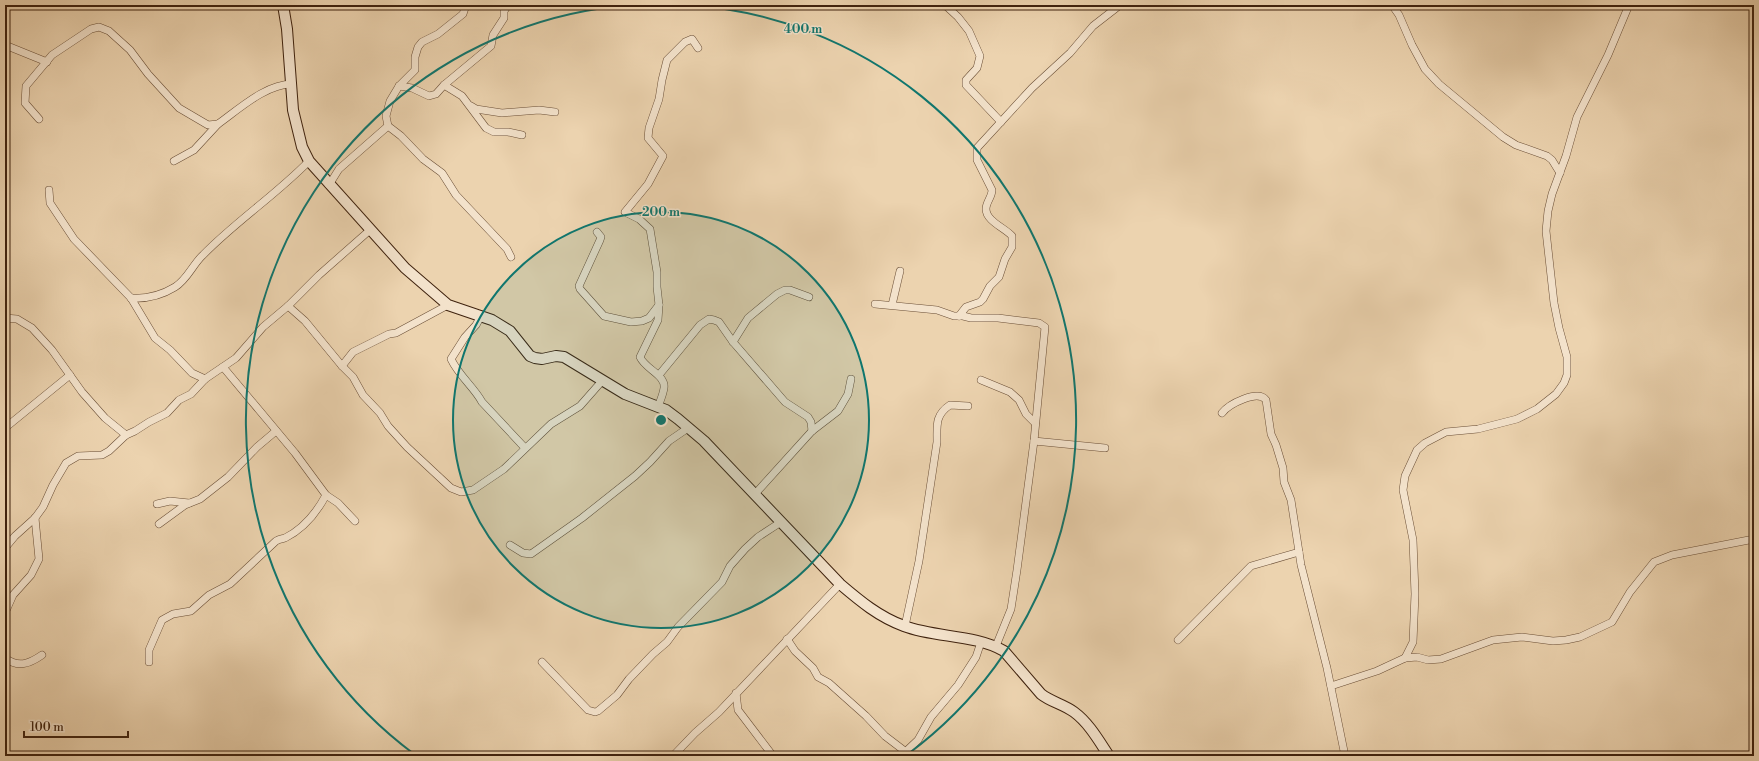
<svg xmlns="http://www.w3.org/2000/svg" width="1759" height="761" viewBox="0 0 1759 761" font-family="'Libre Bodoni',serif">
<rect width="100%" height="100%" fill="#ecd3af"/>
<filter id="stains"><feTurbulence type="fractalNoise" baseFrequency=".005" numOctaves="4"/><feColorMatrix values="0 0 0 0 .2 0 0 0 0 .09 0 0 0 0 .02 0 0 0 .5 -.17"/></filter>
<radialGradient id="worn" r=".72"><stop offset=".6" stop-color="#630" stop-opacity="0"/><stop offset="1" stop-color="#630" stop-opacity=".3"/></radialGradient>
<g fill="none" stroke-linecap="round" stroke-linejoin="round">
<defs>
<g id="street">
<polyline points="466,5 463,14 438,34 422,42 418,47 415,57 415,70 399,86 390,101 386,116 388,126 401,136 423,159 442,173 456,195 507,249 511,257"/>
<polyline points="945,5 958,17 969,31 980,56 977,68 966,80 966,85 1001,122"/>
<polyline points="1392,5 1399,15 1412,45 1425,69 1439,84 1503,137 1516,145 1547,156 1552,160 1560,173"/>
<polyline points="5,45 47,62"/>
<polyline points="444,85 462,96 486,128 494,132 508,132 522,135"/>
<polyline points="399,86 412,88 429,96 436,94 444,85 491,46 493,35 504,18 504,11 508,5"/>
<polyline points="471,106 476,109 502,113 539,110 555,112"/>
<path d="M39,119l-14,-16 1,-17 26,-31 39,-26 8,-2 10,4 21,19 18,24 31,34 29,17 10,-1c21,-15 48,-40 74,-40"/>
<polyline points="174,161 194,150 218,124"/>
<polyline points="329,185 339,169 388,126"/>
<polyline points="49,190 50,203 74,239 131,298 155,338 170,350 192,373 205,379"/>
<polyline points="597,232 601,237 600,240 579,286 580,289 604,316 631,322 642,321 649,318 659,305"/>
<path d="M131,298c16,1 31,-3 44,-11 12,-7 18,-23 28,-32 33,-34 73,-60 106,-94"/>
<polyline points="875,304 937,310 954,316 963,316 971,318 998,318 1039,323 1045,327 1034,441 1017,570 1011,609 996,646"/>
<polyline points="892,305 900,271"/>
<polyline points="288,306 305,321 342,366 353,377 363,395 380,413 388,426 407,447 451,488 461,492 473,490 504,469 551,424 580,406 602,381"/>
<path d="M481,316l-5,9 -11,12 -14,22c8,17 23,28 31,43l43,46"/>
<path d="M959,316l7,-9 14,-5 3,-3 7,-13 9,-9 6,-18 7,-12v-11c-7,-8 -26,-15 -26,-27 0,-7 6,-12 6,-19l-15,-30v-12l55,-60 38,-35 23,-27 27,-21"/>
<polyline points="5,318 17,319 32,328 52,350 82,392 105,418 126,435"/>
<polyline points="733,342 748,318 777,294 785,290 790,290 809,297"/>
<polyline points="342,366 353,352 389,334 396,333 448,305"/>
<polyline points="223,367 295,453 326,495 338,503 355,521"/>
<polyline points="659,375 700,325 709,319 714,320 719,322 733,342 785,402 808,417 811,422 812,431"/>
<polyline points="981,380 1010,392 1019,400 1026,414 1035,423"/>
<path d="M658,407c2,-6 5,-12 6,-19 2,-13 -19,-19 -24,-31l18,-37 1,-15 -2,-18v-15l-7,-43 -11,-10 -14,-7 23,-28 15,-28 -15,-18 1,-10 10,-29 3,-19 5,-20 18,-18 7,-3 6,9"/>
<path d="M1222,413c7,-9 36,-24 44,-13l5,34 5,11 7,23 1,14 7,18 10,65 26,103 18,88"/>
<polyline points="5,428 70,375"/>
<polyline points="1034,441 1105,448"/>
<polyline points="755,494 812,431 838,411 848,394 851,379"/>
<polyline points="157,504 170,501 189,503"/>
<polyline points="159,524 185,505 200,499 228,477 257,447 276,431"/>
<polyline points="510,545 523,553 531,554 582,518 635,476 650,462 669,441 688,428"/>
<polyline points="5,548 15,536 35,518 43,507 53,485 66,463 78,456 102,455 109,451 126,435 135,431 149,422 167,413 179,400 191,394 205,379 236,358 263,327 288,306 319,275 370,230"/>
<polyline points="5,613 13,595 31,575 39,559 35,518"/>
<path d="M905,626l14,-65 18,-119c0,-17 -2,-27 13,-37l18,1"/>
<polyline points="787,639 795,651 813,668 818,677 829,683 866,716 885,736 906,752"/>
<polyline points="1178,640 1251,566 1299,552"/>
<path d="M5,658c13,10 24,6 37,-3"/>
<polyline points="1405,658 1413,642 1415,594 1413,540 1403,490 1405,476 1417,450 1425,443 1446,432 1478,429 1517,419 1537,409 1556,394 1564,383 1567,375 1567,357 1559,328 1554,303 1546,231 1548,211 1552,194 1566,156 1577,117 1608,55 1629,5"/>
<path d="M149,662v-12l13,-30 11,-6 18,-3 18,-16 21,-11 46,-43c3,-2 6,-2 9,-3 18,-9 32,-26 41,-43"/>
<polyline points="542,662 588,710 595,712 598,711 617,695 629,679 653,654 667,642 678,627 722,582 730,566 745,549 758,537 781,522"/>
<polyline points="1331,686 1377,671 1405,658 1417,657 1428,660 1441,659 1493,640 1522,637 1553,641 1566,640 1580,637 1612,622 1630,592 1654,562 1672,555 1754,539"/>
<polyline points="736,693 738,710 773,756"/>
<polyline points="673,756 695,733 719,712 840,584"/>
<polyline points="901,756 918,740 931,717 958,685 976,657 981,642"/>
</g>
<path id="secondary" d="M283,5l4,24 6,81 9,37 7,14 96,107 43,37 44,15 18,11 20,25 5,2 7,1 14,-3 8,1 61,37 41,16 12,9 26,22 136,143c20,17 39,33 64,42 32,12 70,8 100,25l37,43c10,8 22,10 33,18 15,11 25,29 35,44"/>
</defs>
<!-- street casing -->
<use href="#street" stroke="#6a4e36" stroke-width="8"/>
<!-- secondary casing -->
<use href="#secondary" stroke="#3f220e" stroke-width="12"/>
<!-- street -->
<use href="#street" stroke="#f3e2cb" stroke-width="7"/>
<!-- secondary -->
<use href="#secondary" stroke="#f3e2cb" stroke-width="10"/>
</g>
<!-- distance rings -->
<circle cx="661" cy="420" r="208" fill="#0f766e" fill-opacity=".12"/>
<g fill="none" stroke="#0f766e" stroke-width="2">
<circle cx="661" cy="420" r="208"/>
<path d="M414 754A416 416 0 0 1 632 5M690 5A416 416 0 0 1 908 754"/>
</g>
<circle cx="661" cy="420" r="6" fill="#0f766e" stroke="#f3e2cb" stroke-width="2"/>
<g font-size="12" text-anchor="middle" font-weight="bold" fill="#0f766e" stroke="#f3e2cb" stroke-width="3" stroke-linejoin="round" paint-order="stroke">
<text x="803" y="33">400 m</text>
<text x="661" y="216">200 m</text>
</g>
<!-- margin -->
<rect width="1759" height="761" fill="none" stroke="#ecd3af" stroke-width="20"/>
<rect x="6" y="6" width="1747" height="749" fill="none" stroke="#3f220e" stroke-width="2"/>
<rect x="10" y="10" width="1739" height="741" fill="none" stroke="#3f220e"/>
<!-- scale -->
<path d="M24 731v6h104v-6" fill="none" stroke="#3f220e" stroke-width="2"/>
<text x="30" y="731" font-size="12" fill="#3f220e" stroke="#f3e2cb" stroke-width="3" paint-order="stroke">100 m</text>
<rect width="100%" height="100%" filter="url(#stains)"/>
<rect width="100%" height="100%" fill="url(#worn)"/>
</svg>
